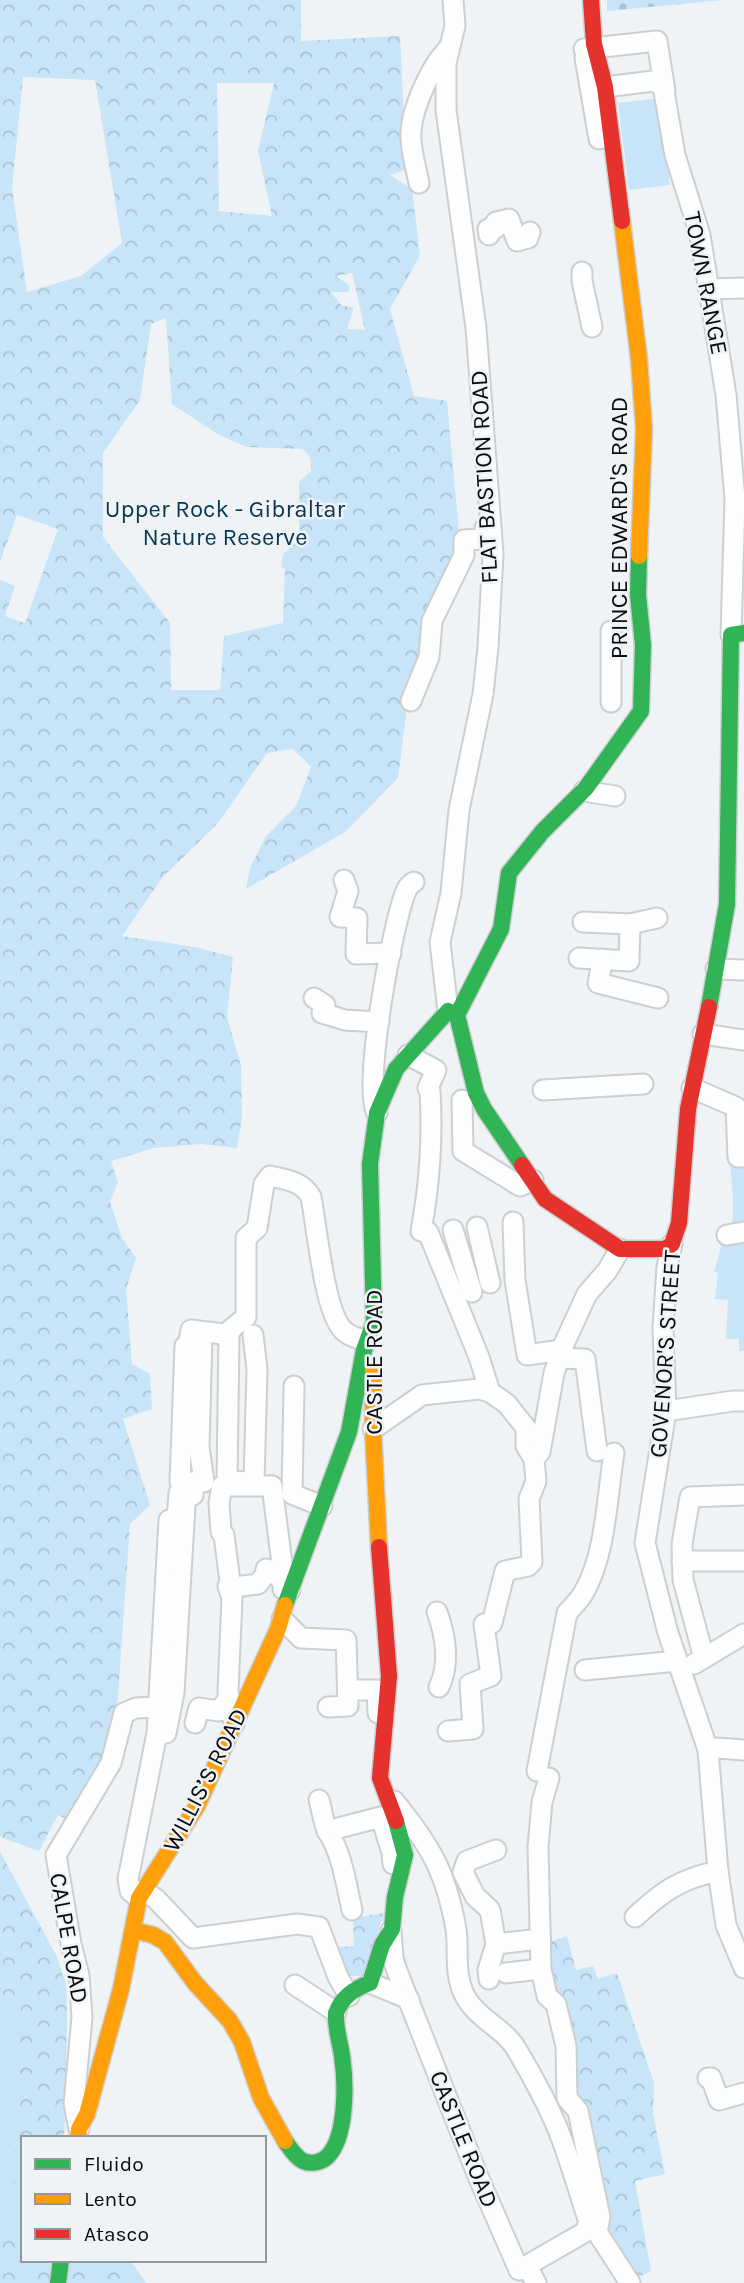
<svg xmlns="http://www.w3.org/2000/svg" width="744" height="2283" viewBox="0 0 744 2283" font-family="Karla,sans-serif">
<defs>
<pattern id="forest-crowns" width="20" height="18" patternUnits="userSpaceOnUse" patternTransform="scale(1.75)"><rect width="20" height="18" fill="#c8e4f8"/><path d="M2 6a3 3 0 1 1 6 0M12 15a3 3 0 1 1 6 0" fill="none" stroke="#aac2d3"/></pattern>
<pattern id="cemetery-stones" width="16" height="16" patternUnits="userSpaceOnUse" patternTransform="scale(1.75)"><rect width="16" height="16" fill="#c8e4f8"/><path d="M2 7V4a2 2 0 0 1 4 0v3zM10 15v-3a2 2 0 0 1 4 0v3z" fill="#aac2d3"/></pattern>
</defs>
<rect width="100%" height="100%" fill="#f0f3f5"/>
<!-- green -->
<g fill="#c8e4f8">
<polygon points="659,98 670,185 629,190 618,103"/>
<polygon points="727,1120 744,1153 744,1351 739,1351 739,1339 726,1339 728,1300 715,1299 718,1273 714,1272 723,1240 732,1238 733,1199"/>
<polygon points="0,1852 56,1955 66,1984 67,2022 64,2138 23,2138 23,2260 130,2260 146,2283 0,2283"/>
</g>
<!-- forest -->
<g fill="url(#forest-crowns)" fill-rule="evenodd">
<path d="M0,0h301v41l99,-5 5,104 6,28 -21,7 22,14 8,66 -30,54 24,87 33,5 14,154 -53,144 -10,79 -53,54 -99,57 4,-21 16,-32 30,-30 15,-39 -18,-18 -26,4 -49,70 -56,55 -40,58 73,11 38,10 -6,60 14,49 1,51 -5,31 -36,-4 -47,4 -43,13 7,21 -8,20 12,36 14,20 -10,31 6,75 18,10 2,35 -29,10 27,86 -20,19 -13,185 -12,52 -34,60 -13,-6 -19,36 -39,-14v-1257l15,6 -10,30 20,7 33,-94 -41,-14 -17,47zM23,77l72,3 27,163 -41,33 -54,16 -15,-104zM217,83h57l-16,68 14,65 -53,-5zM352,273l13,57 -18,-1 7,-22 -12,-1 -11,-14h18v-7l-13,-9zM166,318l6,86 47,31 28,12 55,2c9,6 10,12 9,22l-12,11v58l-16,14 -2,13 4,1 -2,55 -59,13 -4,54h-49l-1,-67 -67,-86v-84l37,-53 11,-76z"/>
<polygon points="0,1852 56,1955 66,1984 67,2022 64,2138 23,2138 23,2260 130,2260 146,2283 0,2283 0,2233 19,2234 13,2175 21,2005 1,2004 0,2006"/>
<polygon points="384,1913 364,1976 345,1976 338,1947 354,1946 353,1918"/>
<polygon points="567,1936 576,1970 593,1966 598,1979 617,1973 654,2083 653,2113 665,2174 635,2181 651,2271 631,2281 605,2240 572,2095 546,1943"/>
</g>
<!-- cemetery -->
<polygon fill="url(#cemetery-stones)" points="607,0 724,0 607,11"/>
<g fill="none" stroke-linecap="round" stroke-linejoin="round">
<defs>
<g id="street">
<polyline points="584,49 657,41 665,91"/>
<polyline points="585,58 599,139"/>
<polyline points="605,87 653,81 663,86 675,155 700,235 726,395 735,499 731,635"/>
<path d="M419,183c-3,-14 -7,-29 -8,-43 -2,-26 18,-71 36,-90"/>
<polyline points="489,235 488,229 496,228 496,222 509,219 517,241 528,238 530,232"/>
<polyline points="582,272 582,281 592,327"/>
<polyline points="709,289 744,288"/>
<polyline points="611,631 611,702"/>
<polyline points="411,701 429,657 432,621 464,555 464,540 486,539 485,528 491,528"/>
<polyline points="584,791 615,796"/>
<polyline points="344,880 348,891 340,917 357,918 356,954 391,953"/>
<polyline points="583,922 630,924 657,918"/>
<polyline points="579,958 629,961 630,924"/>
<polyline points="603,959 598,983 658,998"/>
<polyline points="716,969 744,970"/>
<polyline points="314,998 325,1005 322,1013 345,1020 379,1022"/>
<polyline points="448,1011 440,942 451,893 459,810 483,694 488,647 493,554 476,328 446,110 446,63 455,26 453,0"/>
<polyline points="703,1034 744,1040"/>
<path d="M408,1055l28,15 -8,18 2,3c3,49 0,91 -9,140"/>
<polyline points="692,1088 736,1107 738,1157 744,1157"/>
<polyline points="543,1090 643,1084"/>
<polyline points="462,1100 463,1151 520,1186 533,1180"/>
<path d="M377,1113c-15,-23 16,-195 30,-224 2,-4 4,-5 7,-7"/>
<polyline points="513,1222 515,1280 527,1355 562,1350"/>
<polyline points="477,1227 490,1283"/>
<polyline points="453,1230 472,1292"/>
<polyline points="428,1232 479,1357 490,1392"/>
<polyline points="727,1235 744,1232"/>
<polyline points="672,1244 667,1267 663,1328 666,1411 645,1543 668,1633 708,1750 718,1871 726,1925 744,1968"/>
<polyline points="206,1332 202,1335 199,1447 204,1482 180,1482 185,1346 188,1346 191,1330 206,1332 208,1332 229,1335"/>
<path d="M253,1335l4,34 -3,113 -27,-1 2,-146 1,-5 16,-13v-79l11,-10 7,-44 6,-8c17,4 32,5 41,21 6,30 13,114 32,133 7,7 17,9 25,11"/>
<polyline points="559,1358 585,1359 597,1451"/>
<polyline points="294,1386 292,1494 322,1506"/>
<polyline points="666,1411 733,1401 744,1401"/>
<polyline points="373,1429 422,1395 479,1389 490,1392 507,1404 518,1418 526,1428 526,1446 534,1459"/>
<polyline points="272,1486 283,1571 290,1590"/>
<polyline points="682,1561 744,1561"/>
<polyline points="230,1582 235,1587 258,1584 265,1575 266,1569 274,1571 283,1583 283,1589"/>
<path d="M437,1612c9,24 13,53 2,75"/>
<polyline points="282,1619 301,1638 346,1640 348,1706 328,1707"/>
<polyline points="492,1623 505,1571 528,1566 532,1562 529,1499 536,1481 534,1459 540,1452 554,1373 564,1344 587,1294 607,1271 620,1249"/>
<polyline points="704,1658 683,1580 682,1544 690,1497 744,1495"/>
<polyline points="694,1664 744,1634"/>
<polyline points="585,1670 677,1661"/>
<polyline points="348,1690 377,1690 378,1713"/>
<polyline points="195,1723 199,1708 219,1711 229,1698"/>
<polyline points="234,1724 228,1692 232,1598 228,1586 230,1582 224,1535 221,1532 219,1503 222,1486 272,1486"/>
<polyline points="448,1731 473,1729 470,1684 491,1676 484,1624"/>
<polyline points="166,1733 174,1693 185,1505"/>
<polyline points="708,1750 717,1748 744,1750"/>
<path d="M537,1771l30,-158c6,-7 13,-13 17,-21 22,-38 23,-96 30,-139"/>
<polyline points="549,1778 542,1802 538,1847 541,1969 547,1996 556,2004 566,2046 567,2098 578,2111 600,2217 597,2232 630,2283"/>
<path d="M319,1800c3,9 4,23 9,32 14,22 18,51 24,78"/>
<polyline points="327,1831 381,1817 392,1853 393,1864"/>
<polyline points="496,1850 467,1861 463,1872 475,1896 490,1910 496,1944"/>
<polyline points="143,1890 156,1899 193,1938 297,1924 319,1927 338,1977 349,1996"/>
<polyline points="139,1898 130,1891 128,1879 157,1733 169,1520 177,1520 179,1493 193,1495 193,1483"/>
<path d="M635,1917c28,-26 45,-38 83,-46"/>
<path d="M391,1931l2,27 4,13 80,203 42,96 66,-38 4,-10c-9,-27 -17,-55 -27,-82 -11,-31 -28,-61 -45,-90 -13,-23 -42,-31 -54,-58 -9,-22 -4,-42 -7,-63 -10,-57 -26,-84 -62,-128"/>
<polyline points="506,1973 541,1969"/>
<polyline points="489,1979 488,1970 496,1944 540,1939"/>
<polyline points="370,1983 409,1999"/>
<polyline points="295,1985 336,2012"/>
<polyline points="708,2078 711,2078 719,2100 744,2093"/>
<polyline points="79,2129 74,2104 82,2017 79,1975 71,1944 56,1855 111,1763 124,1713 136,1708 158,1707"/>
<polyline points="527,2266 536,2283"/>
</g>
<g id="fast">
<polyline points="709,1007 727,904 731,635 744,633"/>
<polyline points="522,1165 484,1109 476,1093 457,1015 501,929 509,873 542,832 586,788 641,711 643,645 638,595 639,556"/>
<polyline points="285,1605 349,1432 364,1350 374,1322 370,1164 377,1113 396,1069 448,1011 457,1015"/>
<path d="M285,2141c5,7 10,16 18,20 9,4 19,1 25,-5 19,-20 18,-74 14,-100 -2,-15 -7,-28 -6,-43 6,-16 19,-25 34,-30l12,-38 10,-16 3,-32 10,-42 -9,-34"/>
<polyline points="58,2283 61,2260"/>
</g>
<g id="slow">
<polyline points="622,221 639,359 644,429 639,556"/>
<polyline points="373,1369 373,1429 379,1547"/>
<polyline points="133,1930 153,1935 165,1942 195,1983 230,2021 242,2042 261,2098 285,2141"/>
<polyline points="78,2138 79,2129 87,2114 121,1989 139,1898 197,1806 278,1629 285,1605"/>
</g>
<g id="jam">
<polyline points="591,0 594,44 605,87 622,221"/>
<polyline points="522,1165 545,1199 620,1249 665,1249 672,1244 679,1223 688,1109 709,1007"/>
<polyline points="379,1547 389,1676 380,1778 396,1821"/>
</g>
</defs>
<!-- street casing -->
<use href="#street" stroke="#cccfd0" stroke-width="23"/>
<!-- fast casing -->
<use href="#fast" stroke="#cccfd0" stroke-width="19"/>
<!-- slow casing -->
<use href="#slow" stroke="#cccfd0" stroke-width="19"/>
<!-- jam casing -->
<use href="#jam" stroke="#cccfd0" stroke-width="19"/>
<!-- street -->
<use href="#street" stroke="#fdfdfe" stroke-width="19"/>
<!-- fast -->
<use href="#fast" stroke="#30b455" stroke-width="16"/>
<!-- slow -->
<use href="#slow" stroke="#ff9f0a" stroke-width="16"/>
<!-- jam -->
<use href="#jam" stroke="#e5322d" stroke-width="16"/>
</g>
<g text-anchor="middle" stroke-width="5" stroke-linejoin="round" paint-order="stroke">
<!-- street labels -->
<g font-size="24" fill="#0b0c0d" stroke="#eff3f6">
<text transform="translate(706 283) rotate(79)" y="8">TOWN RANGE</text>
<text transform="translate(484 477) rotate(-93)" y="8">FLAT BASTION ROAD</text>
<text transform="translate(619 528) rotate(-90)" y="8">PRINCE EDWARD'S ROAD</text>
<text transform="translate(665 1354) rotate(-86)" y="8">GOVENOR'S STREET</text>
<text transform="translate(374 1362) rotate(-90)" y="8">CASTLE ROAD</text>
<text transform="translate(205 1780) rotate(-63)" y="8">WILLIS’S ROAD</text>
<text transform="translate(69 1938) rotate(80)" y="8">CALPE ROAD</text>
<text transform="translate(464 2139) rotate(68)" y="8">CASTLE ROAD</text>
</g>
<!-- park labels -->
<g font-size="24" fill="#083753" stroke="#eff3f6">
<text x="225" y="517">Upper Rock - Gibraltar<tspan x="225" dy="28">Nature Reserve</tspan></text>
</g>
</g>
<!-- legend -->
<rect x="21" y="2136" width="245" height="126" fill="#eff3f6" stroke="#949799" stroke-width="2"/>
<rect x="35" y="2159" width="35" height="10" fill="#30b455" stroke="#949799" stroke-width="2"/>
<text x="84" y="2171" font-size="21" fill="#0b0c0d">Fluido</text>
<rect x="35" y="2194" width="35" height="10" fill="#ff9f0a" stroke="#949799" stroke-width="2"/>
<text x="84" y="2206" font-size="21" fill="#0b0c0d">Lento</text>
<rect x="35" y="2229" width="35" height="10" fill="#e5322d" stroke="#949799" stroke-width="2"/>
<text x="84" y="2241" font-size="21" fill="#0b0c0d">Atasco</text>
</svg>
